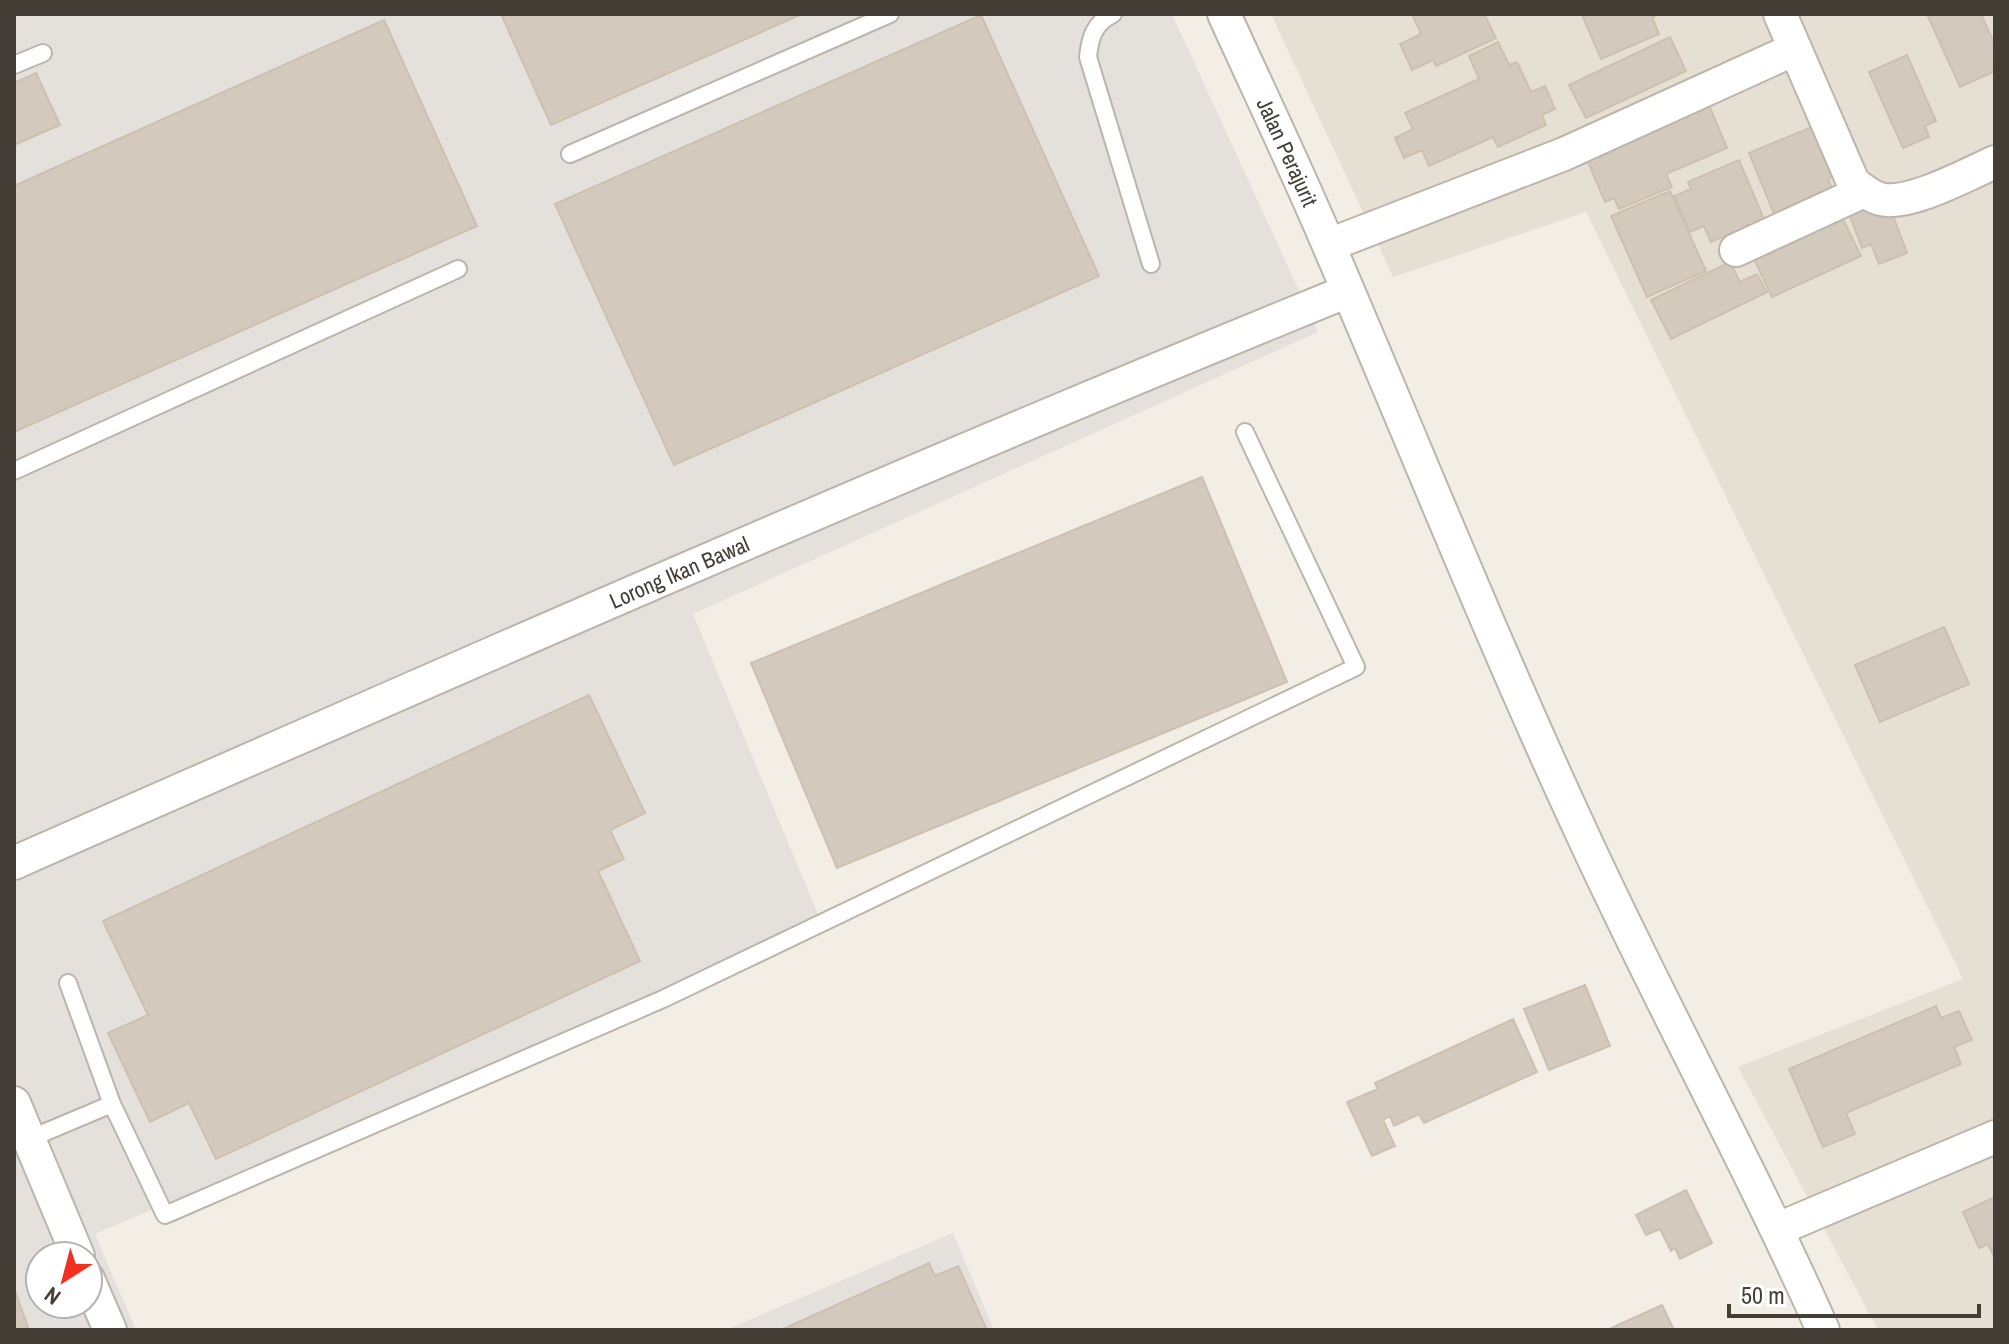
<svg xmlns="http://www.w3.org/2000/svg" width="2009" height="1344" viewBox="0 0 2009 1344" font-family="'Archivo Narrow',sans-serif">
<rect width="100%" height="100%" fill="#f2eee6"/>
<!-- residential -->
<polygon fill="#e6dfd4" points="1271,14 1995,14 1995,1330 1878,1330 1738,1067 1963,979 1586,212 1393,277"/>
<!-- industrial -->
<g fill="#e4e0db" fill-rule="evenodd">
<path d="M14,14h1158l146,318 -625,282 129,310 -727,310 41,96h-122zM40,1256h48v48h-48z"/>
<polygon points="953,1233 994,1330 726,1330"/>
</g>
<!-- building -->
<g fill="#d3c9bc" stroke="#cec0af" stroke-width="2">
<polygon points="501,14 802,14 551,125"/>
<polygon points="1412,14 1484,14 1496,38 1436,66 1433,60 1412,70 1400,44 1421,34"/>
<polygon points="1590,14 1660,14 1652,17 1659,34 1601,59 1583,17"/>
<polygon points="1927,14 1981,14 1995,45 1995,71 1960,87"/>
<polygon points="981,15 1099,276 674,465 555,204"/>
<polygon points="384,20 477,226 14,432 14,186"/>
<polygon points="1670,37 1686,71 1586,118 1569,85"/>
<polygon points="1498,42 1509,65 1517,62 1531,92 1545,86 1555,109 1542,115 1546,125 1498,147 1493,137 1429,166 1422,150 1404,158 1395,138 1413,129 1405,113 1479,79 1469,56"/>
<polygon points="1907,55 1936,121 1925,126 1929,137 1903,148 1869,72"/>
<polygon points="36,73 60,125 14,145 14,83"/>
<polygon points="1706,98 1727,148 1666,174 1672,187 1619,209 1614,198 1605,202 1583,150"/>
<polygon points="1824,122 1845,172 1828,179 1833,191 1775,216 1749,153"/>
<polygon points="1739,160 1764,219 1711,242 1704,226 1690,232 1674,196 1691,189 1688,182"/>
<polygon points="1670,191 1706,271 1647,297 1611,216"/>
<polygon points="1887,200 1907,253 1879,264 1871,244 1862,248 1849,214"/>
<polygon points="1842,217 1861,256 1772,297 1754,259"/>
<polygon points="1730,262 1740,282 1757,274 1767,292 1671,339 1651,300"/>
<polygon points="1202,477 1287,682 837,868 751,663"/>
<polygon points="1944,627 1969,684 1880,722 1855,665"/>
<polygon points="589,695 645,813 610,830 624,859 598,871 640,961 216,1159 189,1103 150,1122 108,1033 148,1015 103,921"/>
<polygon points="1585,985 1610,1046 1549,1070 1524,1009"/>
<polygon points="1936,1006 1941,1018 1959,1011 1972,1040 1954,1047 1961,1064 1846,1113 1855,1134 1823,1147 1789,1069"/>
<polygon points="1513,1019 1537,1072 1424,1123 1419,1114 1394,1126 1390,1116 1383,1120 1395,1146 1372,1156 1347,1102 1378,1089 1375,1083"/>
<polygon points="1686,1190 1712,1243 1680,1259 1675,1248 1671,1251 1660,1229 1646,1235 1636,1215"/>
<polygon points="1995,1197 1995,1259 1988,1244 1979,1248 1963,1212"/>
<polygon points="929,1263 935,1276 958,1266 987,1330 781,1330"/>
<polygon points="14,1288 29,1330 14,1330"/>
<polygon points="1662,1305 1674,1330 1607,1330"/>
</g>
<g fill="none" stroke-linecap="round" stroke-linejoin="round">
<defs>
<g id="lane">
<path d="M1113,14c-19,9 -23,24 -25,43l63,207"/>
<polyline points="14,65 43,53"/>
<polyline points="570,154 890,14"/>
<polyline points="14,471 458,269"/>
<polyline points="68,983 112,1104"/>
<polyline points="29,1139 112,1104 165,1215 663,999 1356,667 1245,432"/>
</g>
<g id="street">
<path id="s1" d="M1224,14c35,77 72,154 105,232 83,193 161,389 250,581 77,169 168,332 244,503"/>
<path d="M1780,14l73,168c8,7 17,14 27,17 28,8 88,-25 115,-37"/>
<polyline points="1329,245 1564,154 1795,49"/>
<polyline points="1736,250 1864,191"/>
<path id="s2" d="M14,863c443,-195 886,-390 1334,-572"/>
<polyline points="14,1103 78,1256"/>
<polyline points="1778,1229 1995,1137"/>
<polyline points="88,1279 110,1330"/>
</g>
</defs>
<!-- lane casing -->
<use href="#lane" stroke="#bdb5a9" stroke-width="20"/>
<!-- street casing -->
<use href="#street" stroke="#bdb5a9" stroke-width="36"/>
<!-- lane -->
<use href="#lane" stroke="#fff" stroke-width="16"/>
<!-- street -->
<use href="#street" stroke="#fff" stroke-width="32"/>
</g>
<g text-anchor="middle" stroke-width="8" stroke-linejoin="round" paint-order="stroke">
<!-- street labels -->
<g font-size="22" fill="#453e36" stroke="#fff">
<text dy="8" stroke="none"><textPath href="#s1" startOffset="152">Jalan Perajurit</textPath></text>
<text dy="8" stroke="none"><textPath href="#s2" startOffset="726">Lorong Ikan Bawal</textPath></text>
</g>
</g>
<!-- border -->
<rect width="2009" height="1344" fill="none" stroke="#453e36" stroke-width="32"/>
<!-- north arrow -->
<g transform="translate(64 1280) rotate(216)"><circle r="38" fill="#ffffff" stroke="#b5b2af" stroke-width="2"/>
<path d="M0-6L14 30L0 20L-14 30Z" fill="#f1311e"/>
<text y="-12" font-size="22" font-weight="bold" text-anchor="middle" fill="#453e36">N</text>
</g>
<!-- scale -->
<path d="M1729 1304v12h250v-12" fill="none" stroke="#453e36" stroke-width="4"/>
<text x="1741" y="1304" font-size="24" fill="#453e36" stroke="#ffffff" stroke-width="6" paint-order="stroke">50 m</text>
</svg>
